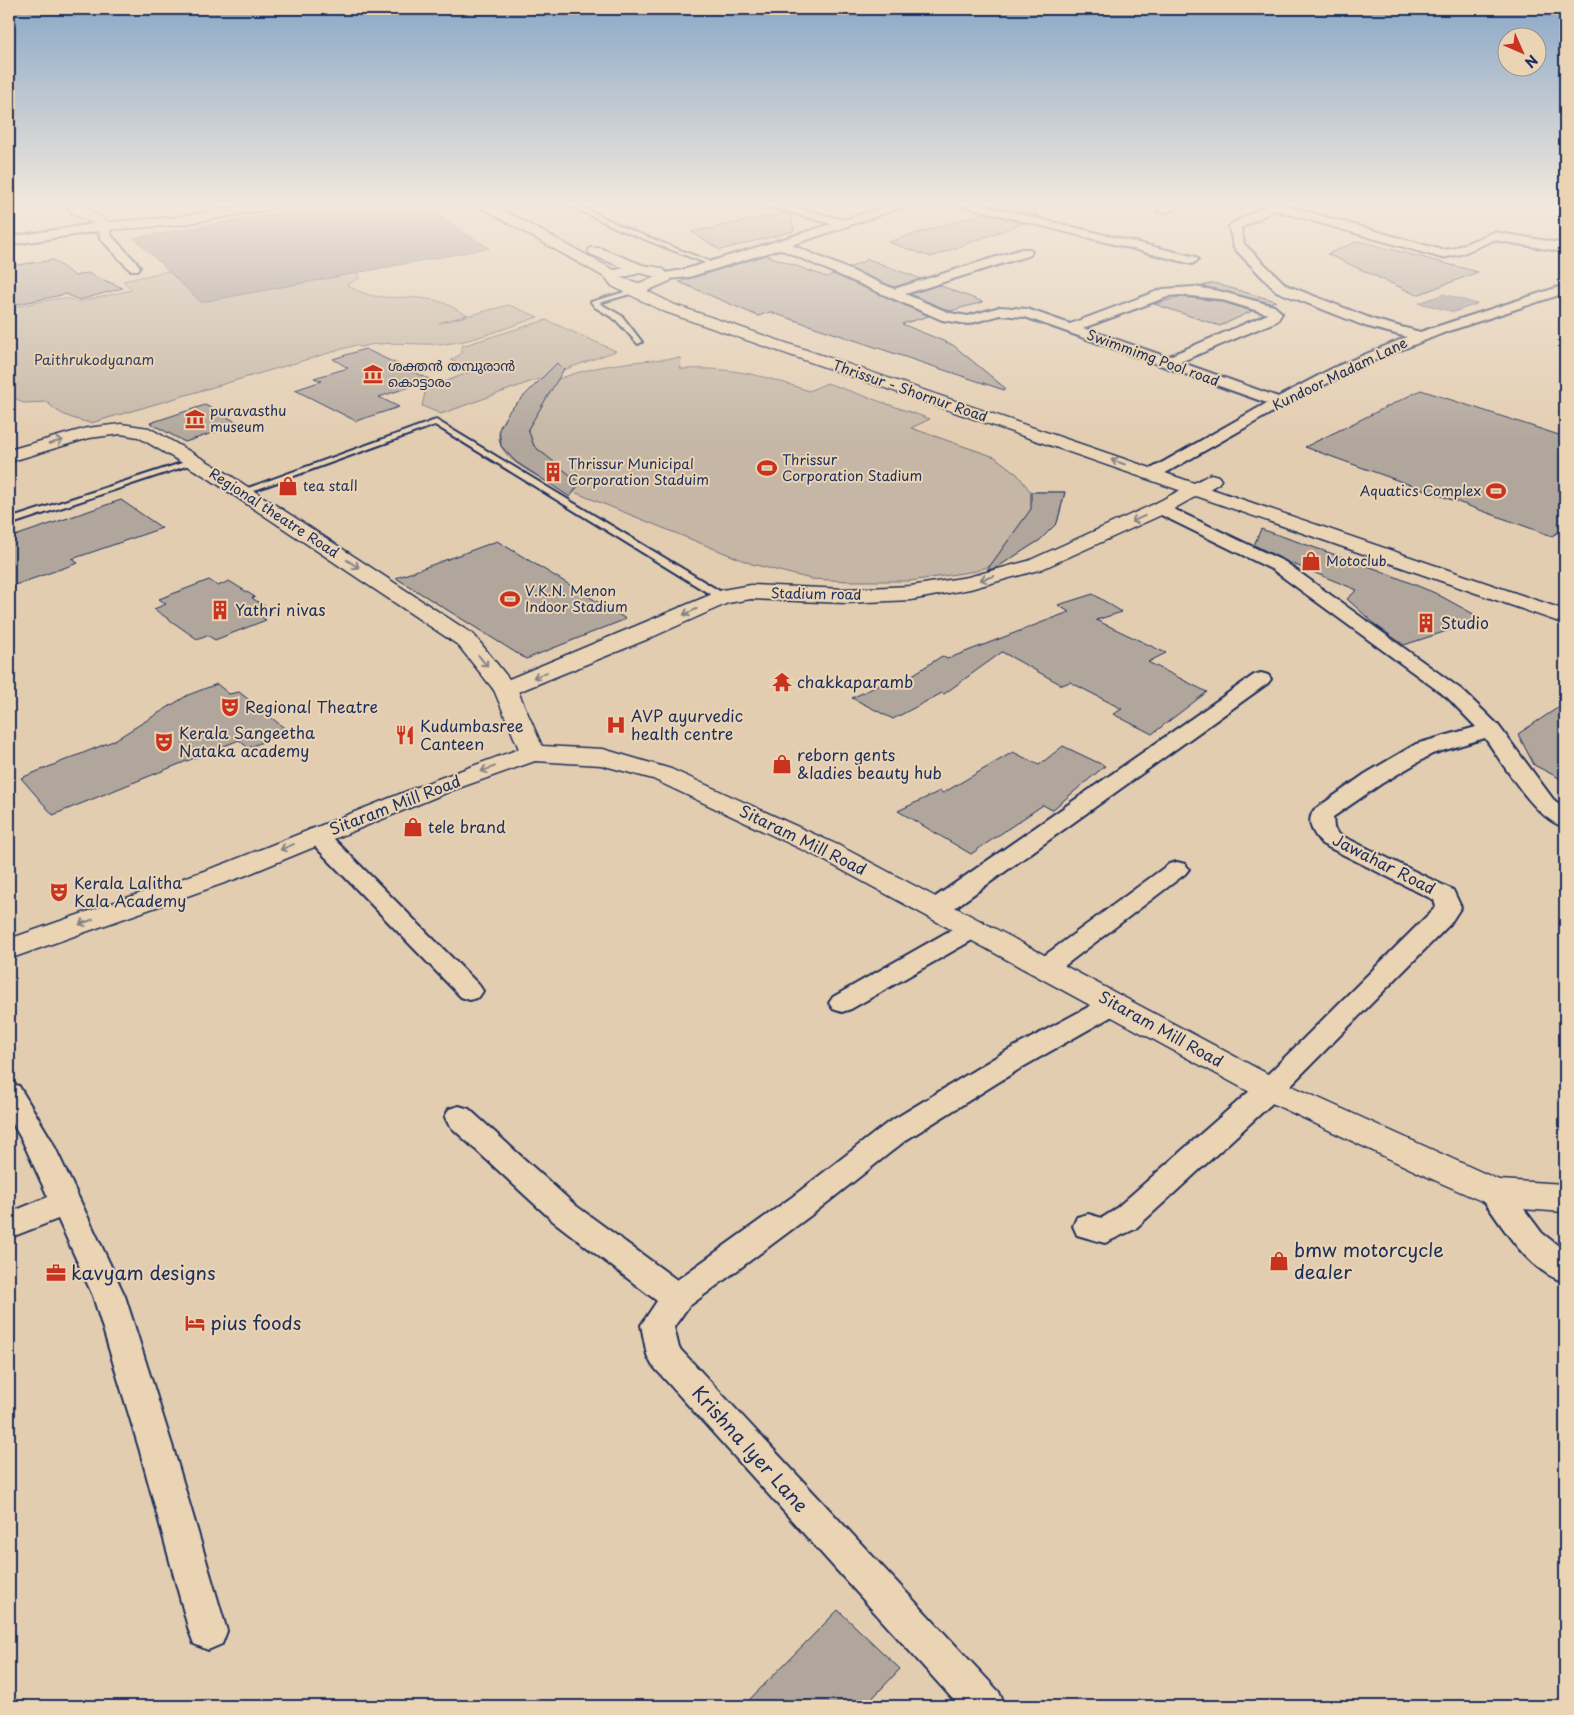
<svg xmlns="http://www.w3.org/2000/svg" width="1574" height="1715" viewBox="0 0 1574 1715" font-family="'Playpen Sans','Noto Sans Malayalam',sans-serif">
<rect width="100%" height="100%" fill="#e3cdb1"/>
<filter id="ink" filterUnits="userSpaceOnUse"><feTurbulence type="fractalNoise" baseFrequency=".02" numOctaves="2"/><feDisplacementMap in="SourceGraphic" scale="10" xChannelSelector="R" yChannelSelector="G"/><feConvolveMatrix kernelMatrix="1 2 1 2 8 2 1 2 1" color-interpolation-filters="sRGB"/></filter>
<g filter="url(#ink)">
<!-- green -->
<g fill="#c5b6a5" stroke="#707282">
<path d="M168,271l33,31 155,-29 5,4 -14,8c32,20 52,8 86,15 17,3 20,9 35,15l-29,8 70,-18 29,12c-24,8 -62,23 -85,26 -31,4 -62,-4 -93,4l-4,-2 -265,78c-18,-4 -32,-8 -44,-21l-24,1 -14,-9v-87c19,0 52,-15 69,-5l54,-12 -9,-9z"/>
<polygon points="546,320 616,351 441,414 422,406 426,389 473,371 451,360 461,354 462,346"/>
<path d="M680,358l1,11c50,-2 81,6 128,22l18,-8 103,36 -19,9 84,29 22,17 14,18h34l-8,31 -17,17 -31,19 -33,12 -66,10h-62l-37,-2 -59,-15 -210,-85c-13,-8 -34,-18 -41,-33 -7,-17 5,-32 18,-42 7,-6 15,-14 24,-18 42,-21 92,-25 137,-28z"/>
</g>
<!-- water -->
<g fill="#9f9695" stroke="#6a6d7f">
<polygon points="344,202 415,202 489,248 201,302 134,238"/>
<polygon points="1444,294 1477,304 1454,312 1419,303"/>
</g>
<!-- building -->
<g fill="#b0a69c" stroke="#1b2f5e">
<polygon points="1020,202 1034,202 1039,217 1002,208"/>
<polygon points="784,213 791,214 794,231 720,250 692,232"/>
<polygon points="984,213 1023,223 931,257 888,242"/>
<polygon points="1359,241 1478,272 1417,295 1327,254"/>
<polygon points="766,255 827,277 833,274 929,316 902,324 953,345 1005,388 1004,390 770,312 758,316 679,282"/>
<polygon points="868,259 921,279 894,287 849,268"/>
<polygon points="53,260 75,276 87,273 123,288 79,300 66,294 9,306 9,266"/>
<polygon points="1213,283 1276,301 1270,303 1202,286"/>
<polygon points="939,285 983,302 950,311 910,294"/>
<polygon points="1181,297 1219,301 1252,311 1220,326 1154,304"/>
<polygon points="365,349 431,380 379,397 399,407 356,421 295,390 322,381 314,378 348,368 333,359"/>
<polygon points="557,363 564,369 528,429 534,446 580,483 570,497 516,462 501,446 499,429 509,411"/>
<polygon points="1421,390 1565,437 1565,528 1552,536 1305,447"/>
<polygon points="205,405 240,424 185,442 150,423"/>
<polygon points="1031,492 1065,492 1057,523 1040,540 996,568 987,570 1031,509"/>
<polygon points="121,500 162,528 72,559 78,563 9,587 9,538"/>
<polygon points="1261,529 1379,570 1435,593 1479,617 1456,628 1404,645 1377,626 1347,599 1357,590 1288,562 1254,545"/>
<polygon points="497,541 626,619 526,659 396,578"/>
<polygon points="209,580 218,586 229,581 255,597 252,598 272,611 260,616 266,620 215,640 207,635 197,639 154,609 166,604 159,599"/>
<polygon points="1093,594 1122,612 1096,620 1166,653 1148,662 1207,692 1152,734 1113,714 1122,709 1070,682 1062,685 1002,652 944,694 942,693 893,719 852,698 892,679 900,683 942,656 947,659 1069,612 1058,605"/>
<polygon points="217,684 229,694 239,692 288,731 248,748 239,740 53,815 21,778 113,741 188,695"/>
<polygon points="1565,703 1565,781 1534,765 1518,734"/>
<polygon points="1063,746 1105,766 1052,810 1043,805 971,854 898,811 940,791 943,793 1013,752 1039,765"/>
<polygon points="838,1610 900,1669 865,1706 743,1706"/>
</g>
<g fill="none" stroke-linecap="round" stroke-linejoin="round">
<defs>
<g id="service">
<polygon points="562,202 571,202 625,228 718,265 713,266 621,230"/>
<polygon points="635,289 638,291 637,292 599,303 622,316 642,342 638,344 616,320 595,307 591,302"/>
<polygon points="436,420 726,595 727,597 722,600 718,599 435,425 244,494 237,492"/>
<polygon points="191,460 198,462 9,525 9,519"/>
</g>
<g id="minor">
<path d="M753,202h20l71,18 55,-18h18l-125,43 102,44 128,-40h8l2,3 -2,3 -125,39 45,19 18,3 32,-9 27,2 43,15 93,-35 31,-2 25,4 55,15 8,7 -5,8 -97,41 98,35 57,-30 72,-30 -42,-11 -89,-35 -42,-43 -5,-21 2,-3 33,-17 -10,-5h19l169,48 10,-1 42,-17 71,12v8l-71,-12 -33,14 -19,4 -167,-48 -34,18 3,16 42,41 89,35 45,12 145,-47v8l-119,39 -73,29 -81,40 -137,78 -6,-1 -2,-4 2,-4 118,-67 -242,-86 -25,-2 -32,9 -26,-4 -162,-71 -91,28 -30,3 -1,-3 1,-3 24,-4 149,-46zM1181,295l38,4 49,15 -101,43 -84,-29 87,-32z"/>
<polygon points="948,202 970,202 1196,257 1198,260 1192,264"/>
<polygon points="1171,202 1187,202 1167,212 1159,212 1157,210"/>
<polygon points="106,222 112,226 110,234 138,264 140,267 138,270 130,270 100,238 99,231 9,245 9,237"/>
<path d="M1161,503l124,59 177,128 36,35 55,74 12,10v18c-30,-7 -62,-64 -80,-89l-53,16 -51,30 -48,33 1,11 4,6 115,56 8,17 -11,17 -170,172 -145,133 -30,14 -28,-8 -4,-9 4,-9 11,-3 14,4 11,-7 147,-129 176,-175 -2,-7 -112,-56c-8,-10 -17,-21 -8,-34l51,-36 51,-30 60,-17 -28,-29 -175,-128 -118,-58 -3,-4 3,-4z"/>
<polygon points="1261,673 1268,675 1271,679 1268,683 946,914 937,916 928,914 925,908 928,902 1254,675"/>
<polygon points="317,828 325,830 479,985 483,991 479,997 470,1000 461,997 309,840 305,835 309,830"/>
<polygon points="1177,862 1185,864 1189,869 1185,874 1055,973 1046,976 1037,973 1033,967 1037,961 1169,864"/>
<polygon points="974,920 983,922 987,928 983,934 851,1009 842,1012 833,1009 829,1003 833,997 965,922"/>
<polygon points="1114,995 1123,998 1127,1004 1123,1010 1021,1068 906,1140 814,1213 688,1307 674,1327 679,1348 999,1692 1005,1706 959,1706 652,1365 647,1355 641,1325 657,1301 553,1221 449,1125 445,1117 449,1109 459,1106 469,1109 575,1205 677,1280 792,1197 886,1124 1001,1054 1105,998"/>
<polygon points="9,1083 19,1086 52,1141 125,1296 173,1448 227,1631 222,1644 208,1650 194,1644 189,1631 139,1448 93,1296 58,1219 9,1238 9,1213 48,1197 23,1142 9,1117"/>
<path d="M1495,1181l11,4 36,48 23,18v31c-37,-11 -59,-51 -81,-81l-4,-8 4,-8z"/>
</g>
<polygon id="tertiary" points="63,202 77,202 108,222 178,217 262,202 293,202 287,206 178,225 106,230 72,213"/>
<polygon id="secondary" points="1211,474 1218,476 1221,480 1218,484 1168,512 1042,569 970,589 911,600 845,603 751,599 728,603 648,639 513,694 505,696 497,694 493,689 497,684 722,590 751,585 845,589 911,586 968,577 1028,561 1154,504"/>
<g id="primary">
<path d="M471,202h17l126,68 10,-2 -34,-14 -2,-3 2,-3h10l43,17 19,3 10,10 -2,3 -23,10 28,14 890,305v14l-902,-313 -51,-25 -6,-8zM640,273l16,4 -17,6 -18,-5z"/>
<polygon points="121,424 149,428 222,470 474,635 517,689 542,746 603,749 671,769 838,845 1281,1081 1499,1180 1565,1184 1565,1212 1495,1207 1432,1179 1259,1097 818,857 653,779 601,765 535,761 453,790 244,876 9,959 9,939 224,864 435,780 519,749 494,690 458,645 208,478 138,437 121,434 89,438 9,462 9,450 87,428"/>
</g>
</defs>
<!-- service casing -->
<use href="#service" stroke="#1b2f5e" stroke-width="4"/>
<!-- minor casing -->
<use href="#minor" stroke="#1b2f5e" stroke-width="4"/>
<!-- tertiary casing -->
<use href="#tertiary" stroke="#1b2f5e" stroke-width="3"/>
<!-- secondary casing -->
<use href="#secondary" stroke="#1b2f5e" stroke-width="3"/>
<!-- primary casing -->
<use href="#primary" stroke="#1b2f5e" stroke-width="3"/>
<!-- service -->
<use href="#service" fill="#ebd4b4" fill-rule="evenodd"/>
<!-- minor -->
<use href="#minor" fill="#ebd4b4" fill-rule="evenodd"/>
<!-- tertiary -->
<use href="#tertiary" fill="#ebd4b4" fill-rule="evenodd"/>
<!-- secondary -->
<use href="#secondary" fill="#ebd4b4" fill-rule="evenodd"/>
<!-- primary -->
<use href="#primary" fill="#ebd4b4" fill-rule="evenodd"/>
</g>
<!-- one-way arrows -->
<defs><path id="oneway-shaft" d="M-6 0H5M1.5-3L5.5 0L1.5 3" fill="none" stroke-width="1.6" stroke-linecap="round" stroke-linejoin="round" transform="scale(1.25)"/></defs>
<g stroke="#838289">
<use href="#oneway-shaft" transform="translate(56 442) rotate(-16)"/>
<use href="#oneway-shaft" transform="translate(1118 462) rotate(-161)"/>
<use href="#oneway-shaft" transform="translate(1138 519) rotate(156)"/>
<use href="#oneway-shaft" transform="translate(353 564) rotate(34)"/>
<use href="#oneway-shaft" transform="translate(987 578) rotate(164)"/>
<use href="#oneway-shaft" transform="translate(690 612) rotate(156)"/>
<use href="#oneway-shaft" transform="translate(483 661) rotate(52)"/>
<use href="#oneway-shaft" transform="translate(540 675) rotate(158)"/>
<use href="#oneway-shaft" transform="translate(488 769) rotate(160)"/>
<use href="#oneway-shaft" transform="translate(287 847) rotate(157)"/>
<use href="#oneway-shaft" transform="translate(86 922) rotate(161)"/>
</g>
</g>
<!-- sky -->
<linearGradient id="sky" x2="0" y2="1"><stop stop-color="#8ba8c7"/><stop offset="0.46" stop-color="#f2e8dc"/><stop offset="1" stop-color="#f2e8dc" stop-opacity="0"/></linearGradient>
<rect width="1574" height="442" fill="url(#sky)"/>
<!-- icons -->
<defs>
<symbol id="museum-bare" viewBox="-9 -9 18 18"><path d="M0-6L6-3V-2H-6V-3ZM-5-1h2V3h-2ZM-1-1h2V3h-2ZM3-1h2V3H3ZM-6 4H6V6H-6Z" fill="#c8321e" stroke="#ebd4b4" stroke-width="2.5" paint-order="stroke"/></symbol>
<symbol id="stadium-bare" viewBox="-9 -9 18 18"><path d="M0-5a6.5 5 0 1 0 0 10a6.5 5 0 1 0 0-10ZM-3.5-1.8h7v3.6h-7Z" fill="#c8321e" stroke="#ebd4b4" stroke-width="2.5" paint-order="stroke"/></symbol>
<symbol id="building-bare" viewBox="-9 -9 18 18"><path d="M-4-6H4V6H1V3H-1V6H-4ZM-2.5-4.3h1.7v1.8h-1.7ZM.8-4.3h1.7v1.8H.8ZM-2.5-1h1.7V.8h-1.7ZM.8-1h1.7V.8H.8Z" fill="#c8321e" stroke="#ebd4b4" stroke-width="2.5" paint-order="stroke"/></symbol>
<symbol id="shop-bare" viewBox="-9 -9 18 18"><path d="M-5-2.5h2.3a2.7 3.5 0 0 1 5.4 0H5L5.5 6h-11ZM-1.5-2.5h3a1.5 2.3 0 0 0-3 0Z" fill="#c8321e" stroke="#ebd4b4" stroke-width="2.5" paint-order="stroke"/></symbol>
<symbol id="temple-bare" viewBox="-9 -9 18 18"><path d="M0-6L5-2H3V0L6.5 2.5H4V6H1.5V3h-3V6H-4V2.5H-6.5L-3 0V-2H-5Z" fill="#c8321e" stroke="#ebd4b4" stroke-width="2.5" paint-order="stroke"/></symbol>
<symbol id="theatre-bare" viewBox="-9 -9 18 18"><path d="M-5-5.5Q0-4 5-5.5V0Q5 5 0 6Q-5 5-5 0ZM-3.3-2.5H-1v1.5H-3.3ZM1-2.5H3.3v1.5H1ZM-2.8 1Q0 5.5 2.8 1Z" fill="#c8321e" stroke="#ebd4b4" stroke-width="2.5" paint-order="stroke"/></symbol>
<symbol id="hospital-bare" viewBox="-9 -9 18 18"><path d="M-5-5h3v3.5h4V-5h3V5h-3V1.5h-4V5h-3Z" fill="#c8321e" stroke="#ebd4b4" stroke-width="2.5" paint-order="stroke"/></symbol>
<symbol id="restaurant-bare" viewBox="-9 -9 18 18"><path d="M-5-6h1v4h1v-4h1v4h1v-4h1v5L-1.5 .5V6h-2V.5L-5-1ZM5-6V6H3V1.5H1.5Q1.5-4 5-6Z" fill="#c8321e" stroke="#ebd4b4" stroke-width="2.5" paint-order="stroke"/></symbol>
<symbol id="office-bare" viewBox="-9 -9 18 18"><path d="M-6-3h4V-5.5h4V-3h4V5H-6ZM-1-4.5V-3h2v-1.5ZM-6 0V1H6V0Z" fill="#c8321e" stroke="#ebd4b4" stroke-width="2.5" paint-order="stroke"/></symbol>
<symbol id="hotel-bare" viewBox="-9 -9 18 18"><path d="M-6-4.5h1.5V1H6V5H4.5V3h-9V5H-6ZM-4 0a1.8 1.8 0 1 1 3.6 0ZM.5 0V-2.5h3Q6-2.5 6 0Z" fill="#c8321e" stroke="#ebd4b4" stroke-width="2.5" paint-order="stroke"/></symbol>
</defs>
<g fill-rule="evenodd">
<use href="#museum-bare" x="359" y="360" width="28" height="28"/>
<use href="#museum-bare" x="181" y="405" width="28" height="28"/>
<use href="#stadium-bare" x="753" y="454" width="28" height="28"/>
<use href="#building-bare" x="539" y="458" width="28" height="28"/>
<use href="#shop-bare" x="274" y="472" width="28" height="28"/>
<use href="#stadium-bare" x="1482" y="477" width="28" height="28"/>
<use href="#shop-bare" x="1297" y="547" width="28" height="28"/>
<use href="#stadium-bare" x="496" y="585" width="28" height="28"/>
<use href="#building-bare" x="206" y="596" width="28" height="28"/>
<use href="#building-bare" x="1412" y="609" width="28" height="28"/>
<use href="#temple-bare" x="768" y="668" width="28" height="28"/>
<use href="#theatre-bare" x="216" y="693" width="28" height="28"/>
<use href="#hospital-bare" x="602" y="711" width="28" height="28"/>
<use href="#restaurant-bare" x="391" y="721" width="28" height="28"/>
<use href="#theatre-bare" x="150" y="728" width="28" height="28"/>
<use href="#shop-bare" x="768" y="750" width="28" height="28"/>
<use href="#shop-bare" x="399" y="813" width="28" height="28"/>
<use href="#theatre-bare" x="45" y="878" width="28" height="28"/>
<use href="#shop-bare" x="1265" y="1247" width="28" height="28"/>
<use href="#office-bare" x="42" y="1259" width="28" height="28"/>
<use href="#hotel-bare" x="181" y="1309" width="28" height="28"/>
</g>
<g text-anchor="middle" stroke-width="4" stroke-linejoin="round" paint-order="stroke">
<!-- far-street labels -->
<g font-size="14" fill="#1b2f5e" stroke="#ebd4b4">
<text transform="translate(1153 358) rotate(20)" y="5">Swimmimg Pool road</text>
<text transform="translate(1340 374) rotate(-26)" y="5">Kundoor Madam Lane</text>
<text transform="translate(910 391) rotate(19)" y="5">Thrissur - Shornur Road</text>
<text transform="translate(274 513) rotate(33)" y="5">Regional theatre Road</text>
<text transform="translate(816 594) rotate(1)" y="5">Stadium road</text>
</g>
<!-- far-park labels -->
<g font-size="14" fill="#344369" stroke="#ebd4b4">
<text x="94" y="365">Paithrukodyanam</text>
</g>
<!-- far-poi labels -->
<g font-size="14" fill="#1b2f5e" stroke="#ebd4b4" text-anchor="start">
<text x="388" y="371">ശക്തൻ തമ്പുരാൻ<tspan x="388" dy="16">കൊട്ടാരം</tspan></text>
<text x="210" y="416">puravasthu<tspan x="210" dy="16">museum</tspan></text>
<text x="782" y="465">Thrissur<tspan x="782" dy="16">Corporation Stadium</tspan></text>
<text x="568" y="469">Thrissur Municipal<tspan x="568" dy="16">Corporation Staduim</tspan></text>
<text x="303" y="491">tea stall</text>
<text x="1481" y="496" text-anchor="end">Aquatics Complex</text>
<text x="1326" y="566">Motoclub</text>
<text x="525" y="596">V.K.N. Menon<tspan x="525" dy="16">Indoor Stadium</tspan></text>
</g>
<!-- poi labels -->
<g font-size="16" fill="#1b2f5e" stroke="#ebd4b4" text-anchor="start">
<text x="235" y="616">Yathri nivas</text>
<text x="1441" y="629">Studio</text>
<text x="797" y="688">chakkaparamb</text>
<text x="245" y="713">Regional Theatre</text>
<text x="631" y="722">AVP ayurvedic<tspan x="631" dy="18">health centre</tspan></text>
<text x="420" y="732">Kudumbasree<tspan x="420" dy="18">Canteen</tspan></text>
<text x="179" y="739">Kerala Sangeetha<tspan x="179" dy="18">Nataka academy</tspan></text>
<text x="797" y="761">reborn gents<tspan x="797" dy="18">&amp;ladies beauty hub</tspan></text>
<text x="428" y="833">tele brand</text>
<text x="74" y="889">Kerala Lalitha<tspan x="74" dy="18">Kala Academy</tspan></text>
</g>
<!-- street labels -->
<g font-size="16" fill="#1b2f5e" stroke="#ebd4b4">
<text transform="translate(395 805) rotate(-21)" y="6">Sitaram Mill Road</text>
<text transform="translate(803 840) rotate(26)" y="6">Sitaram Mill Road</text>
<text transform="translate(1384 864) rotate(27)" y="6">Jawahar Road</text>
<text transform="translate(1161 1029) rotate(29)" y="6">Sitaram Mill Road</text>
</g>
<!-- near-poi labels -->
<g font-size="19" fill="#1b2f5e" stroke="#ebd4b4" text-anchor="start">
<text x="1294" y="1257">bmw motorcycle<tspan x="1294" dy="22">dealer</tspan></text>
<text x="71" y="1280">kavyam designs</text>
<text x="210" y="1330">pius foods</text>
</g>
<!-- near-street labels -->
<g font-size="19" fill="#1b2f5e" stroke="#ebd4b4">
<text transform="translate(750 1449) rotate(48)" y="7">Krishna Iyer Lane</text>
</g>
</g>
<!-- margin -->
<rect width="1574" height="1715" fill="none" stroke="#ebd4b4" stroke-width="30"/>
<rect x="15" y="15" width="1544" height="1685" fill="none" stroke="#1b2f5e" stroke-width="2" filter="url(#ink)"/>
<!-- north arrow -->
<g transform="translate(1522 52) rotate(135)"><circle r="24" fill="#ebd4b4" stroke="#989292"/>
<path d="M0-4L9 19L0 12L-9 19Z" fill="#c8321e"/>
<text y="-8" font-size="14" font-weight="bold" text-anchor="middle" fill="#1b2f5e">N</text>
</g>
</svg>
